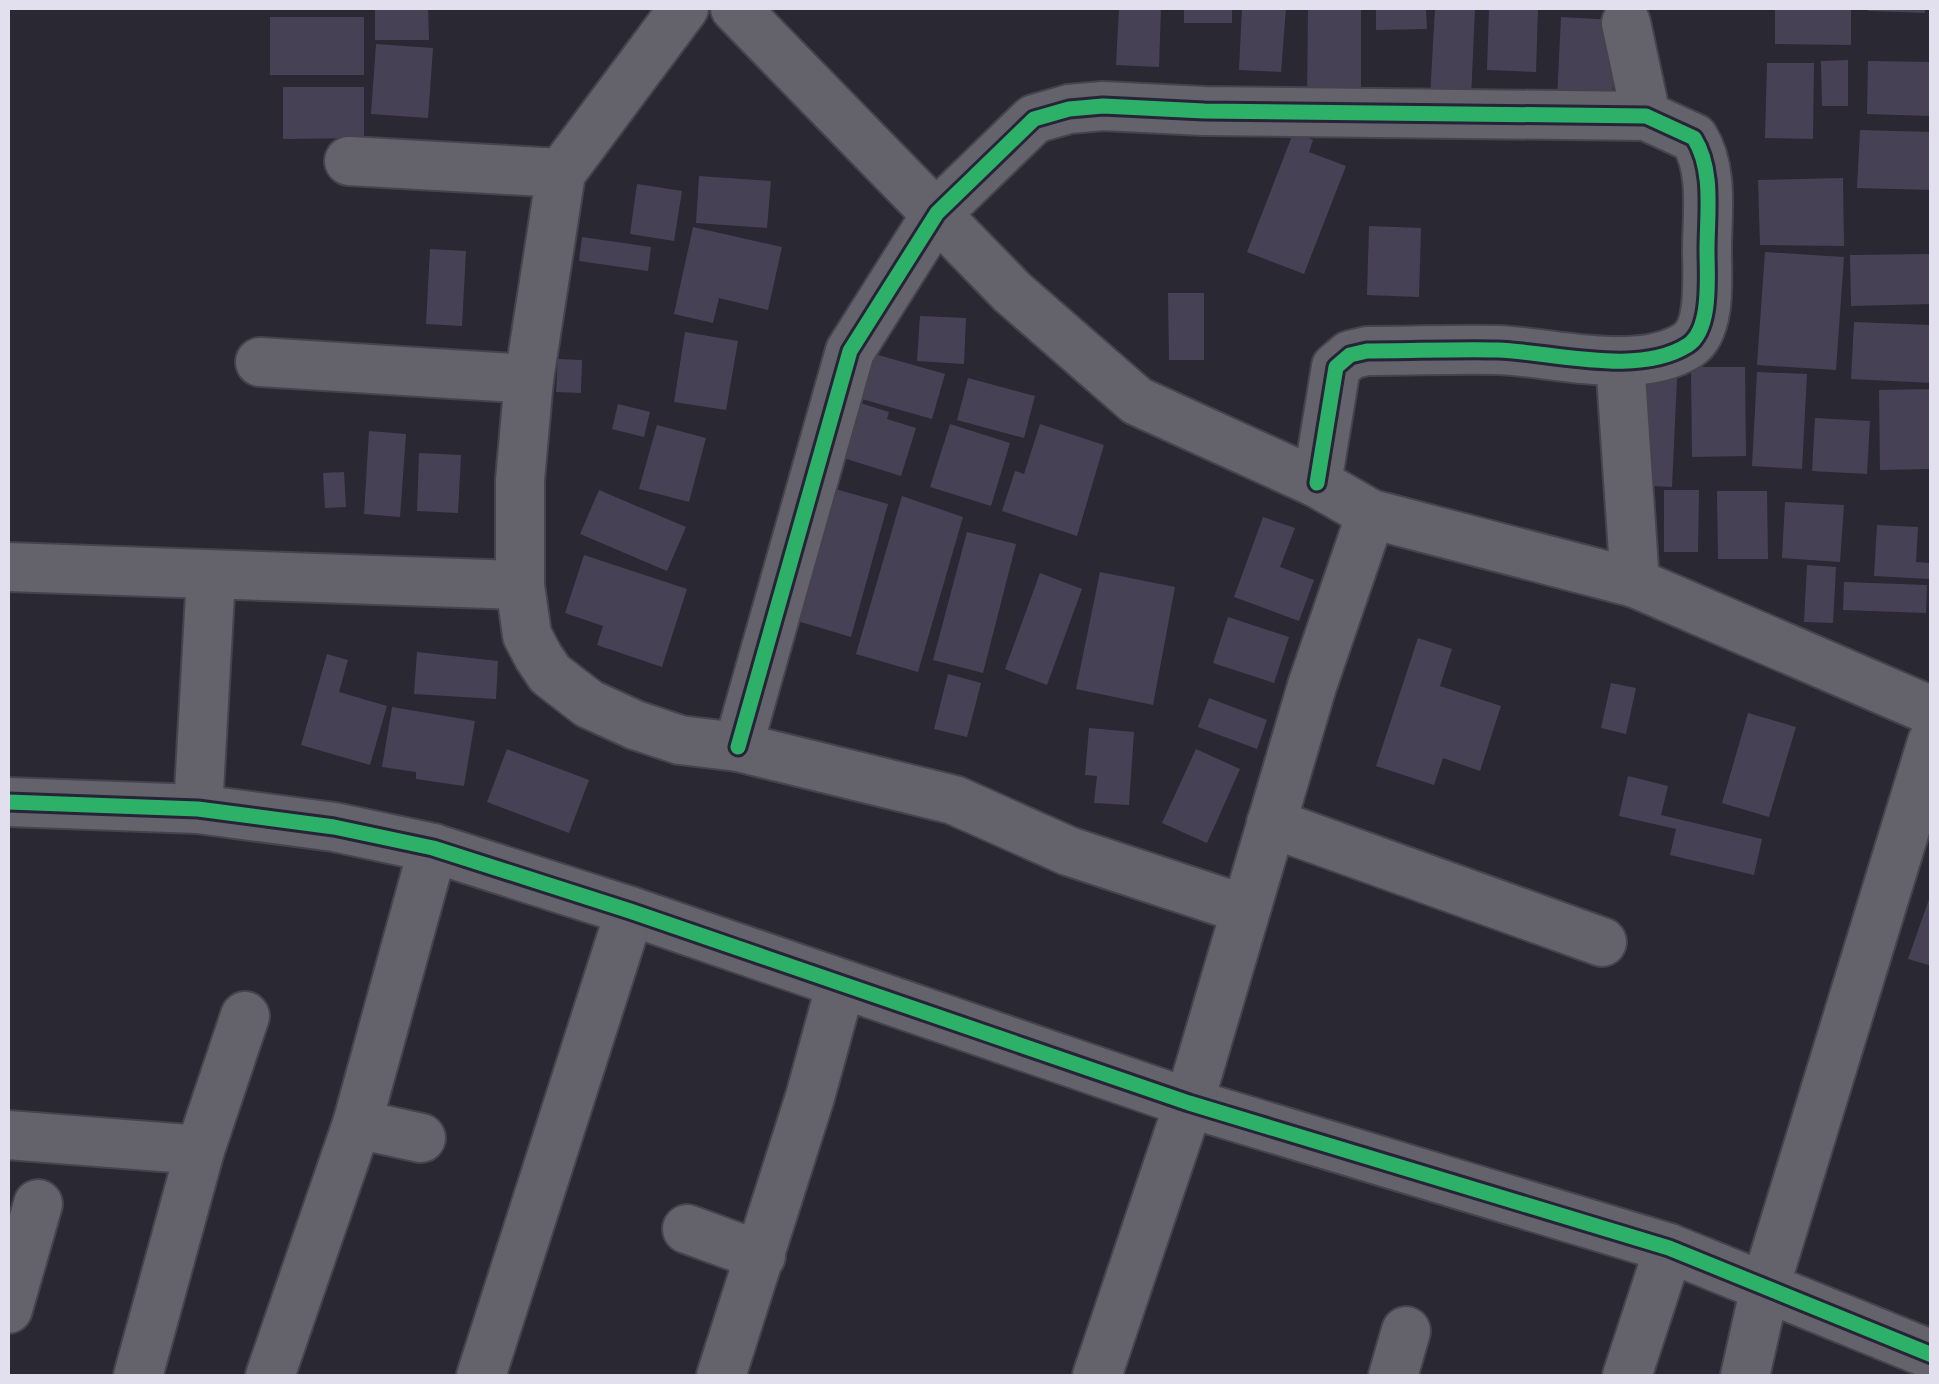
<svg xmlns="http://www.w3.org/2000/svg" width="1939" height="1384" viewBox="0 0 1939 1384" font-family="'Golos Text',sans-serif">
<rect width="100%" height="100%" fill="#2a2833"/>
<!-- building -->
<g fill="#474156">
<polygon points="375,8 428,8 429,40 375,40"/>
<polygon points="1119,8 1161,8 1159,67 1116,65"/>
<rect x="1184" y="8" width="48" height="15"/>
<polygon points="1242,8 1286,8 1281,72 1239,70"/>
<polygon points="1308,8 1361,8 1361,104 1307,104"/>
<polygon points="1376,8 1426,8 1427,29 1376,30"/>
<polygon points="1435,8 1475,8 1471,99 1430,98"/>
<polygon points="1489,8 1538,8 1536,72 1487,70"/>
<polygon points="1775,8 1851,8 1851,45 1775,44"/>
<polygon points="1869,8 1925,8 1925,13 1868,11"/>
<rect x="270" y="17" width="94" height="58"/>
<polygon points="1561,17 1616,20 1612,103 1557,99"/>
<polygon points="376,44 433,48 428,118 371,114"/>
<polygon points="1848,60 1848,106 1822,106 1821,61"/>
<polygon points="1868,61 1932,62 1932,116 1867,114"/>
<polygon points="1767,63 1814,63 1813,139 1765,138"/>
<polygon points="283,87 364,87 364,138 283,139"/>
<polygon points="1860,130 1932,132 1932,190 1857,188"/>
<polygon points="1294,131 1313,140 1309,152 1346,166 1304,274 1247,252"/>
<polygon points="699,176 771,181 767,228 696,223"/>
<polygon points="1843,178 1844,246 1760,245 1758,180"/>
<polygon points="637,184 682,191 674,241 630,234"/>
<polygon points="1369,226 1421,228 1419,297 1367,295"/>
<polygon points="693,227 782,247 768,310 719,298 713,323 674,314"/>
<polygon points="582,237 651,247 648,271 579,261"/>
<polygon points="430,249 466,251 462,326 426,324"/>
<polygon points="1765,252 1844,257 1836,370 1757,365"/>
<polygon points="1932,254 1932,304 1851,306 1850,255"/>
<polygon points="1168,293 1204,293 1204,360 1169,360"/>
<polygon points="920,316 966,318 964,364 917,361"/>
<polygon points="1854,322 1932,325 1932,383 1851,379"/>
<polygon points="685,332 738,341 726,410 674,402"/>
<polygon points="871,353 945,374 932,419 858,398"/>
<polygon points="558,359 582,360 581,393 556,392"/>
<polygon points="1691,367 1745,367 1746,456 1692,457"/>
<polygon points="1757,372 1807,374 1802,469 1752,466"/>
<polygon points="1636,377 1677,379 1672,487 1631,485"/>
<polygon points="968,378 1035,396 1024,438 957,420"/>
<polygon points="1932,389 1932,469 1880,470 1879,390"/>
<polygon points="854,401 889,412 887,419 916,428 901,476 837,456"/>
<polygon points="618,404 650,412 644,437 612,429"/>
<polygon points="1815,418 1870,421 1867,474 1812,471"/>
<polygon points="950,424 1010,443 991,506 930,487"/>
<polygon points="1040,424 1104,445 1077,536 1002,511 1015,471 1024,474"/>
<polygon points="657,425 706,438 689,502 639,489"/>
<polygon points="369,431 406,434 400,517 364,514"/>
<polygon points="419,453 461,455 458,513 417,511"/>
<polygon points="344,472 346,507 325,508 323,473"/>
<polygon points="832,488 888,504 851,637 794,620"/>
<polygon points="599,490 686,527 667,571 580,534"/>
<polygon points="1664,490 1699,490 1698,552 1664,552"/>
<polygon points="1717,491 1767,491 1768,559 1718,559"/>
<polygon points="902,496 963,517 918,672 856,654"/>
<polygon points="1785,502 1844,505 1840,562 1782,558"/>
<polygon points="1263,517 1295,528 1280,567 1314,580 1299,621 1234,597"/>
<polygon points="1877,525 1918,527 1916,562 1930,563 1929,579 1874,576"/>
<polygon points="967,532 1016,544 983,673 933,660"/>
<polygon points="584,555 687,589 662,667 597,645 603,626 565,613"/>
<polygon points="1807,565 1836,567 1833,623 1804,622"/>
<polygon points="1100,572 1175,587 1153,705 1076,689"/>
<polygon points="1040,573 1082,589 1047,685 1005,669"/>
<polygon points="1844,582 1927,585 1926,613 1843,610"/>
<polygon points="1228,617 1289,637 1274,683 1213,663"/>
<polygon points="1418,638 1452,649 1440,686 1501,706 1480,771 1443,758 1434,785 1376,766"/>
<polygon points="417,652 498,661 496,699 414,694"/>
<polygon points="327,654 348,660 339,692 387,706 370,765 301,745"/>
<polygon points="948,674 981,683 967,737 934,729"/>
<polygon points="1611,683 1636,688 1626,734 1601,728"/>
<polygon points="1209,698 1267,720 1257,749 1198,727"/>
<polygon points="392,707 475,721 464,786 416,779 416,772 382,767"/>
<polygon points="1748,713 1796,727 1769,817 1722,803"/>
<polygon points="1089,728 1134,732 1129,805 1094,803 1097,776 1085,775"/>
<polygon points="507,749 589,780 569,833 487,802"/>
<polygon points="1196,749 1240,769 1207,843 1162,823"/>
<polygon points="1628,776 1668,786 1661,815 1762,839 1754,875 1670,855 1676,829 1619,816"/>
<polygon points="1932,891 1932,966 1908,959"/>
</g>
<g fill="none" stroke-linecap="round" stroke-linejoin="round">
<defs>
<g id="minor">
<polyline points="684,8 561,173 529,379 520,480 520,585 527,635 538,656 550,674 589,704 635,725 680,740 738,747 954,800 1068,851 1244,909"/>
<polyline points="735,8 1012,292 1137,401 1317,483 1371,514 1635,583 1932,711"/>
<polyline points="1626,23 1646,116"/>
<polyline points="349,161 561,173"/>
<polyline points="1620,361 1635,583"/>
<polyline points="260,362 529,379"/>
<polyline points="8,567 520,585"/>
<path d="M738,747l112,-396 87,-138 97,-94 35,-10 34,-3 101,5 442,5 48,22c20,32 13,76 13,112 0,26 5,79 -19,95 -50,32 -135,7 -190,5 -44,-1 -87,1 -131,1l-17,4 -14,12 -19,116"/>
<polyline points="8,802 198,809 334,827 433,848 630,911 1189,1103 1669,1248 1932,1355"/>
<polyline points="198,809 211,576"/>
<polyline points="1271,823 1602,942"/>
<polyline points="357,1124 421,1138"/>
<polyline points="8,1135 200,1150"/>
<polyline points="687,1229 761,1256"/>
<polyline points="8,1309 38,1204"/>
<polyline points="138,1376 200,1150 245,1016"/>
<polyline points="270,1376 357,1124 433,848"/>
<polyline points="481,1376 630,911"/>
<polyline points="721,1376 810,1097 841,984"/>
<polyline points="1097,1376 1189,1103 1312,686 1371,514"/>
<polyline points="1393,1376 1406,1331"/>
<polyline points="1627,1376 1669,1248"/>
<polyline points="1745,1376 1765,1287 1932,742"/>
</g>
</defs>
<!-- minor casing -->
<use href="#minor" stroke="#45434c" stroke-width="52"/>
<!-- minor -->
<use href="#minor" stroke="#64626b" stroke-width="48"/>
<defs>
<g id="cycleway">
<path d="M738,747l112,-396 87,-138 97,-94 35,-10 34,-3 101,5 442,5 48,22c20,32 13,76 13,112 0,26 5,79 -19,95 -50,32 -135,7 -190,5 -44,-1 -87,1 -131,1l-17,4 -14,12 -19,116"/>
<polyline points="8,802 198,809 334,827 433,848 630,911 1189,1103 1669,1248 1932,1355"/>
</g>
</defs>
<!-- cycleway casing -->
<use href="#cycleway" stroke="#272338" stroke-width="21"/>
<!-- cycleway -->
<use href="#cycleway" stroke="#2db169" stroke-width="15"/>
</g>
<!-- border -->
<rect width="1939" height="1384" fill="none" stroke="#e2e0ee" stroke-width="20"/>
</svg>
